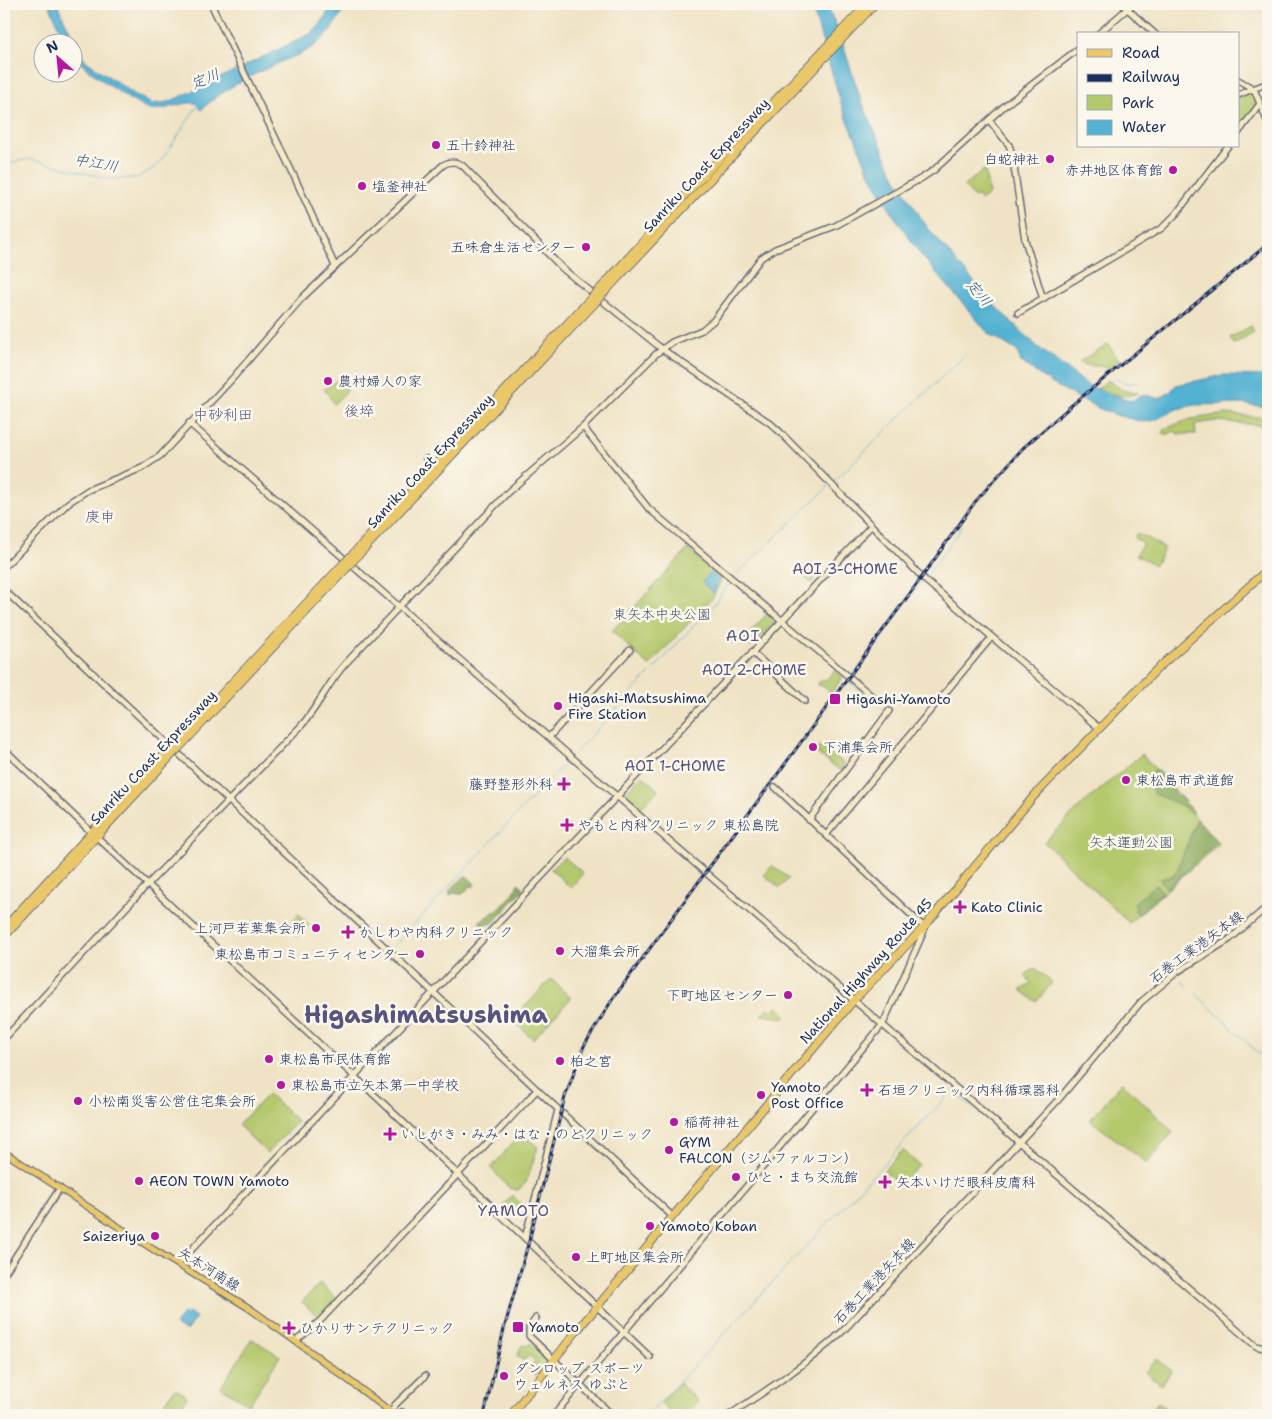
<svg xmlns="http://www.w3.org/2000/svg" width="1272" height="1419" viewBox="0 0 1272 1419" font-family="'Shantell Sans','Klee One',sans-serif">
<rect width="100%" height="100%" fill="#fbf7ec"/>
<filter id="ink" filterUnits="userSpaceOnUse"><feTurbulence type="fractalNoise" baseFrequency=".02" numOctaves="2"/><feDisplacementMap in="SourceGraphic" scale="10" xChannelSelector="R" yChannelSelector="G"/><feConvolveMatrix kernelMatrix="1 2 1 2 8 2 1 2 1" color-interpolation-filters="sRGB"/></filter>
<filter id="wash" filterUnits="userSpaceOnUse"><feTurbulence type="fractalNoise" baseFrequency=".0096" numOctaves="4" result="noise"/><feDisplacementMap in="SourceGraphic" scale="20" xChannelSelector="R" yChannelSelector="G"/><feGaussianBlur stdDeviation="1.12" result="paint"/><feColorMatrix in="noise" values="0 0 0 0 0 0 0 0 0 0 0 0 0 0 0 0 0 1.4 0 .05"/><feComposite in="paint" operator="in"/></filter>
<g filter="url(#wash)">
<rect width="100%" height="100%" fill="#f0e3c5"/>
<!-- green -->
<g fill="#b4c86c" stroke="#687c65">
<polygon points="1249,93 1253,95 1257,106 1238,129 1238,98"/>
<polygon points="985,169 989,194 981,201 978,196 974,198 964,186"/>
<polygon points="1251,326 1254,332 1234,344 1230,338"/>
<path d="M1108,344l11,16 -10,9c-9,-5 -22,-1 -30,-7z"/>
<polygon points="336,380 348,390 334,404 324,389 329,387"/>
<path d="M1108,380l14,10 17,3c-16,5 -27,2 -42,-4z"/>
<polygon points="1226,414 1268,418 1268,426 1216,421 1195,424 1196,434 1178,434 1174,431 1166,435 1163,433 1166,428 1191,419"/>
<polygon points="1137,533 1165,548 1155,565 1136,555 1143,543 1134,538"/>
<polygon points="688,549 723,577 713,597 649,666 612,631"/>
<polygon points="809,563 811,563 820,572 820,574 811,583 800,572"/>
<polygon points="768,613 776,621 751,647 743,640"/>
<path d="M835,670l8,7 -13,17c-2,-6 -8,-9 -13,-9l5,-6 4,1z"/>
<polygon points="820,746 845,764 842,771 841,771 815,752"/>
<polygon points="1142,754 1193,811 1193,814 1219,844 1129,923 1044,842 1084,803"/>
<polygon points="642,775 658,790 640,809 627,798 626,792"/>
<polygon points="564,857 583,873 571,888 551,869"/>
<polygon points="772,866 789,878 780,888 764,875"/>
<polygon points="299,914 309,925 297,937 286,927"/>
<polygon points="1035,968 1051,981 1051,984 1037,1001 1035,1001 1021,990 1031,983 1025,975"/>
<polygon points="551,979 571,998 533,1039 512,1020"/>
<polygon points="777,1006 787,1016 785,1018 761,1015 768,1008 772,1011"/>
<polygon points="1122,1082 1173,1132 1147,1163 1090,1120"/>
<polygon points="268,1094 298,1121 267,1153 238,1125"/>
<polygon points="521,1133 538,1147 526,1183 518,1190 509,1188 491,1168"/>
<polygon points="903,1150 919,1165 900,1186 884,1170"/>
<polygon points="512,1195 521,1204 512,1214 503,1206"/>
<polygon points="320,1283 337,1299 319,1318 302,1302"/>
<polygon points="252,1339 280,1356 249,1405 221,1387"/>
<polygon points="531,1343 548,1357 548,1360 535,1376 529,1371 535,1361 529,1355 524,1361 517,1356 522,1345 526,1346"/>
<polygon points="1157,1359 1172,1371 1161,1385 1145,1372"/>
<polygon points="679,1383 698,1401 685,1415 674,1415 661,1403"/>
<polygon points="176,1389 186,1395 187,1398 176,1415 157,1415 174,1390"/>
<polygon points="1158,1402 1174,1415 1147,1415"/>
</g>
<!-- forest -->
<g fill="#8fac60" stroke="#556e5f">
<polygon points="1156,769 1193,811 1191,814 1183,806 1153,793 1149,775"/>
<polygon points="1197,819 1217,842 1167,889 1160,879 1172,876 1177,870"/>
<polygon points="466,875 475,884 473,887 471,886 463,894 457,894 455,893 450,895 449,891"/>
<path d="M518,883l5,4v3l-31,34h-12v-3c14,-9 34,-21 38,-38z"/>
<polygon points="1156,884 1162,893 1139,914 1135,911 1136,907 1133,904"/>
</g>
<!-- water -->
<g fill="#53b1d2" stroke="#377098">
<path d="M49,4h8l19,40 10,17 48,33 18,10 16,-2 23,-10 119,-58 10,-9 13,-21h14c-7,14 -22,36 -36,44 -8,6 -19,9 -28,13 -30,14 -58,26 -82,49l-5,-7c-16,-2 -34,10 -49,6 -11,-4 -71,-45 -74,-55 -2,-3 0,-8 -1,-12h-7z"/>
<polygon points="811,4 826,4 837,27 861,100 891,168 899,183 927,227 994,305 1038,347 1089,386 1131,401 1143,394 1159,399 1171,391 1176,385 1210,378 1223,375 1268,376 1268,407 1241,404 1195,405 1177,409 1155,420 1144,422 1119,416 1100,409 1051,383 1021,362 1017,351 988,333 921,255 894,216 869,172 842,106"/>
<polygon points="712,572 719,579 714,594 702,582"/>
<polygon points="188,1313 196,1317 187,1330 185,1331 175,1325 183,1314 185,1315"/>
</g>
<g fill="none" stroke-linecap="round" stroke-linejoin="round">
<!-- stream -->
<g stroke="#53b1d2" stroke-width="1">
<polyline points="4,166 18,161 30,159 109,179 137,178 155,167 166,154 198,105"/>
<polyline points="1114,378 1124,383 1139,383"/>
<polyline points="920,398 965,355"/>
<polyline points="834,481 918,400"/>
<polyline points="735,576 829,486"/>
<polyline points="926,577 960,530 961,525"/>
<polyline points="654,669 715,603 730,581"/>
<polyline points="853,676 922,581"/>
<polyline points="849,681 885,712"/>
<polyline points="575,753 650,673"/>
<polyline points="487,846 569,759"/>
<polyline points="393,947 485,849"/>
<polyline points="1182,981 1190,988"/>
<polyline points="1196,994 1261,1056"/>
<polyline points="1263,1057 1268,1061"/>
<polyline points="648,1415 952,1091 975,1109"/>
</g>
</g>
</g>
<g filter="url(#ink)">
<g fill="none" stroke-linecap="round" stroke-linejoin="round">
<defs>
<g id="secondary">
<polyline points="211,4 294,176 335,266"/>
<polyline points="1122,4 1155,34"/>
<polyline points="1098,34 1133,4"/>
<polyline points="1238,80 1254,89 1268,123"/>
<polyline points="1238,95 1268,83"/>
<polyline points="989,120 1009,145 1012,154 1025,240 1043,299"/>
<polyline points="1238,133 1260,104"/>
<polyline points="1018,313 1162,228 1176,214 1228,146"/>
<polyline points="189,423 569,755 1243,1335 1256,1346 1268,1349"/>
<polyline points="583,427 649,509 873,697"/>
<polyline points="426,459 430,463"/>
<path d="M4,567l64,-64 20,-13 54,-22 18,-12 72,-77 70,-81 141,-133c7,-4 12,-4 19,0l101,104 99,80 108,74 10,9 146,149 173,147"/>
<polyline points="4,590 672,1216"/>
<polyline points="752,652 805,701"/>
<polyline points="549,737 630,650"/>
<polyline points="4,749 89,830"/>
<polyline points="809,820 889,711"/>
<polyline points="826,835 991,638"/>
<polyline points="99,839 383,1103 650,1357"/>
<path d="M4,1039l143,-154 154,-159c17,-19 27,-43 44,-62l163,-172 75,-65 73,-73 16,-12 30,-12 12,-10 47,-62 14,-9 60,-23 87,-48 12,-8 69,-63 75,-58"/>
<polyline points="525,1238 558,1110"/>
<polyline points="178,1264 871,526"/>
<polyline points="4,1274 60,1188"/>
<polyline points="536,1318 529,1328 529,1336 612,1415"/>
<polyline points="296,1341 320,1321 537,1090"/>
<polyline points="402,1412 406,1415"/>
<polyline points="389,1415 395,1405 425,1376"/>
<polyline points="554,1415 883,1024 924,931 924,927 775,787"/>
<path d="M729,1415c40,-26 79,-52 114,-84l216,-232 82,-97 36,-30 53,-33 38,-33"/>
</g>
<polyline id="primary" points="4,1152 154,1250 249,1308 315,1355 395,1415"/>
<g id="highway">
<polyline points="598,291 688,192 867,4"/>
<polyline points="602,295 875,4"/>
<polyline points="349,558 591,298"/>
<polyline points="353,561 595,303"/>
<polyline points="175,744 342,565"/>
<polyline points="179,748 346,569"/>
<polyline points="4,928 122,799 168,751"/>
<polyline points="4,937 172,755"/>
<polyline points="511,1415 575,1333 803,1061 854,1000 924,927 1034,796 1156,670 1268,569"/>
</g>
</defs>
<!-- secondary casing -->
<use href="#secondary" stroke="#666e82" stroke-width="8"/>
<!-- primary casing -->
<use href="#primary" stroke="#666e82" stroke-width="8"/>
<!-- highway casing -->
<use href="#highway" stroke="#666e82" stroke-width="9"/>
<!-- secondary -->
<use href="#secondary" stroke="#f7e9c3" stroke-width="5"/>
<!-- primary -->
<use href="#primary" stroke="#eac769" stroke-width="5.5"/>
<!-- highway -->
<use href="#highway" stroke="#eac769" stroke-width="7"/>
<defs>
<polyline id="rail" points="484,1415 504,1329 529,1241 565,1097 584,1046 612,1000 922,577 975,502 989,486 1023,448 1072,405 1268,244"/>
</defs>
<!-- rail casing -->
<use href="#rail" stroke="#1b2f5e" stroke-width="3"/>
<!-- rail -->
<use href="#rail" stroke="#fbf7ec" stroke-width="1" stroke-dasharray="4" stroke-linecap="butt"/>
<defs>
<g id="highway-bridge">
<polyline points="591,298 598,291"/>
<polyline points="595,303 602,295"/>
<polyline points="342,565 349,558"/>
<polyline points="346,569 353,561"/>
<polyline points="168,751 175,744"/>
<polyline points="172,755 179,748"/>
</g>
</defs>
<!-- highway-bridge casing -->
<use href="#highway-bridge" stroke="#666e82" stroke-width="9" stroke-linecap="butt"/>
<!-- highway-bridge -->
<use href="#highway-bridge" stroke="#eac769" stroke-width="7"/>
</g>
</g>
<!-- markers -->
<g fill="#b5179e" stroke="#fbf7ec" stroke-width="2">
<circle cx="436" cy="145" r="5"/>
<circle cx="1050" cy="159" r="5"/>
<circle cx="1173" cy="170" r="5"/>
<circle cx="362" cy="186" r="5"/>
<circle cx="586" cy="247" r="5"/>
<circle cx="328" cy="381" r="5"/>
<rect x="829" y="693" width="12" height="12" rx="2.5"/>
<circle cx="558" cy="706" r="5"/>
<circle cx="813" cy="747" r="5"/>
<circle cx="1126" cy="780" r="5"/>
<path d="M561.5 776.5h5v5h5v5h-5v5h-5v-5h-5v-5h5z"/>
<path d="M564.5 817.5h5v5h5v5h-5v5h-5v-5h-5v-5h5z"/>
<path d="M957.5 899.5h5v5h5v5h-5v5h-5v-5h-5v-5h5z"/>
<circle cx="316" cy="928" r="5"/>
<path d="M345.5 924.5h5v5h5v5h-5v5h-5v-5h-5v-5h5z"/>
<circle cx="560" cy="951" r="5"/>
<circle cx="420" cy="954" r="5"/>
<circle cx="788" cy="995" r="5"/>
<circle cx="269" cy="1059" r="5"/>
<circle cx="560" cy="1061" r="5"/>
<circle cx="281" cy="1085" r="5"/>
<path d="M864.5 1082.5h5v5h5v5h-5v5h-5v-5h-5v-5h5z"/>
<circle cx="761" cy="1095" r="5"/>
<circle cx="78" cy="1101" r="5"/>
<circle cx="674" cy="1122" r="5"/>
<path d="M387.5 1126.5h5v5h5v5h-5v5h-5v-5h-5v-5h5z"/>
<circle cx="669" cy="1150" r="5"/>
<circle cx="736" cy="1177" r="5"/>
<circle cx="139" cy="1181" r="5"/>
<path d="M882.5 1174.5h5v5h5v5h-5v5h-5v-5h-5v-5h5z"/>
<circle cx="650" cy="1226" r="5"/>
<circle cx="155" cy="1236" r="5"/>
<circle cx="576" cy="1257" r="5"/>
<rect x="512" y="1321" width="12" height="12" rx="2.5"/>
<path d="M286.5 1320.5h5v5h5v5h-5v5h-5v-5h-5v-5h5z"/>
<circle cx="504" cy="1376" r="5"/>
</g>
<g text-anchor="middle" stroke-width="5" stroke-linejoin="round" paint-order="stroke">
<!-- poi labels -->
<g font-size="14" fill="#1b2f5e" stroke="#fbf7ec" text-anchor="start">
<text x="446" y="150">五十鈴神社</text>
<text x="1040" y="164" text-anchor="end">白蛇神社</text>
<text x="1163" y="175" text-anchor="end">赤井地区体育館</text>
<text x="372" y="191">塩釜神社</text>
<text x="576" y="252" text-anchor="end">五味倉生活センター</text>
<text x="338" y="386">農村婦人の家</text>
<text x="568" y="703">Higashi-Matsushima<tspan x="568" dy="16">Fire Station</tspan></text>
<text x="846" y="704">Higashi-Yamoto</text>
<text x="823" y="752">下浦集会所</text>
<text x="1136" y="785">東松島市武道館</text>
<text x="553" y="789" text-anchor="end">藤野整形外科</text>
<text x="578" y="830">やもと内科クリニック 東松島院</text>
<text x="971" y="912">Kato Clinic</text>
<text x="306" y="933" text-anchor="end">上河戸若葉集会所</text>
<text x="359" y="937">かしわや内科クリニック</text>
<text x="570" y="956">大溜集会所</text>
<text x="410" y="959" text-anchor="end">東松島市コミュニティセンター</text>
<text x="778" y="1000" text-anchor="end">下町地区センター</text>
<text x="279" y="1064">東松島市民体育館</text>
<text x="570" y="1066">柏之宮</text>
<text x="291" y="1090">東松島市立矢本第一中学校</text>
<text x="771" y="1092">Yamoto<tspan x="771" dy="16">Post Office</tspan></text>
<text x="878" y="1095">石垣クリニック内科循環器科</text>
<text x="88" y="1106">小松南災害公営住宅集会所</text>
<text x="684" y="1127">稲荷神社</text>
<text x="401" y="1139">いしがき・みみ・はな・のどクリニック</text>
<text x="679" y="1147">GYM<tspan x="679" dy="16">FALCON（ジムファルコン）</tspan></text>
<text x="746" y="1182">ひと・まち交流館</text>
<text x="149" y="1186">AEON TOWN Yamoto</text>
<text x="896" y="1187">矢本いけだ眼科皮膚科</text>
<text x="660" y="1231">Yamoto Koban</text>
<text x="145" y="1241" text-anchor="end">Saizeriya</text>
<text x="586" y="1262">上町地区集会所</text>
<text x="529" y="1332">Yamoto</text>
<text x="300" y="1333">ひかりサンテクリニック</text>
<text x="514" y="1373">ダンロップ スポーツ<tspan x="514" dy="16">ウェルネス ゆぷと</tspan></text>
</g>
<!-- street labels -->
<g font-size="14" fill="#1b2f5e" stroke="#fbf7ec">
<text transform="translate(706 165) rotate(-47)" y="5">Sanriku Coast Expressway</text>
<text transform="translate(430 461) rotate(-47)" y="5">Sanriku Coast Expressway</text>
<text transform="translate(153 757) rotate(-47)" y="5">Sanriku Coast Expressway</text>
<text transform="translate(1196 947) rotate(-36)" y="5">石巻工業港矢本線</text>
<text transform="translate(866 971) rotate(-48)" y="5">National Highway Route 45</text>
<text transform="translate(209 1269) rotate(32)" y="5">矢本河南線</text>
<text transform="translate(874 1281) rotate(-47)" y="5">石巻工業港矢本線</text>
</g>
<!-- park labels -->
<g font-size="14" fill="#415562" stroke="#fbf7ec">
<text x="662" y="619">東矢本中央公園</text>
<text x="1131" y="847">矢本運動公園</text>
</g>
<!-- water labels -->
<g font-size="15" font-style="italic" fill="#2f5c87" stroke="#fbf7ec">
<text transform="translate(205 79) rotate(-23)" y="5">定川</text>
<text transform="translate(96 163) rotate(10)" y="5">中江川</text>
<text transform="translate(979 293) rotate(50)" y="5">定川</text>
</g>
<!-- neighbourhood labels -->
<g font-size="15" fill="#575480" stroke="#fbf7ec">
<text x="359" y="416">後埣</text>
<text x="223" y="420">中砂利田</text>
<text x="100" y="522">庚申</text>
<text x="845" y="574">AOI 3-CHOME</text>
<text x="754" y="675">AOI 2-CHOME</text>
<text x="675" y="771">AOI 1-CHOME</text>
</g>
<!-- quarter labels -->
<g font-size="16" letter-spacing="1" fill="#575480" stroke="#fbf7ec">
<text x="743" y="641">AOI</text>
<text x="514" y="1216">YAMOTO</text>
</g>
<!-- town labels -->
<g font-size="24" font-weight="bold" fill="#575480" stroke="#fbf7ec">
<text x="426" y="1023">Higashimatsushima</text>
</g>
</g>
<!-- margin -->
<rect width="1272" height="1419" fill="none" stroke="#fbf7ec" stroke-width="20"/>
<!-- legend -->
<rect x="1077" y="32" width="162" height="115" fill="#fbf7ec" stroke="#a1a7b3"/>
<rect x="1087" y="49" width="25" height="8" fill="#eac769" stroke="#a1a7b3"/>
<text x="1122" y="58" font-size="15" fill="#1b2f5e">Road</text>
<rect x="1087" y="74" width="25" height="8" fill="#1b2f5e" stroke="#a1a7b3"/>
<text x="1122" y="82" font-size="15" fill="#1b2f5e">Railway</text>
<rect x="1087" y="95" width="25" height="15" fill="#b4c86c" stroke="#a1a7b3"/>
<text x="1122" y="108" font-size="15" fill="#1b2f5e">Park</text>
<rect x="1087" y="120" width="25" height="15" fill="#53b1d2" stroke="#a1a7b3"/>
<text x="1122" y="132" font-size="15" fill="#1b2f5e">Water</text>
<!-- north arrow -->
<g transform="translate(58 58) rotate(333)"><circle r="24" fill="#fbf7ec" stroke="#a1a7b3"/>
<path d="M0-4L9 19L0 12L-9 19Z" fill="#b5179e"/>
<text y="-8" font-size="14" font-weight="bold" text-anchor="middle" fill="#1b2f5e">N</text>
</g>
</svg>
